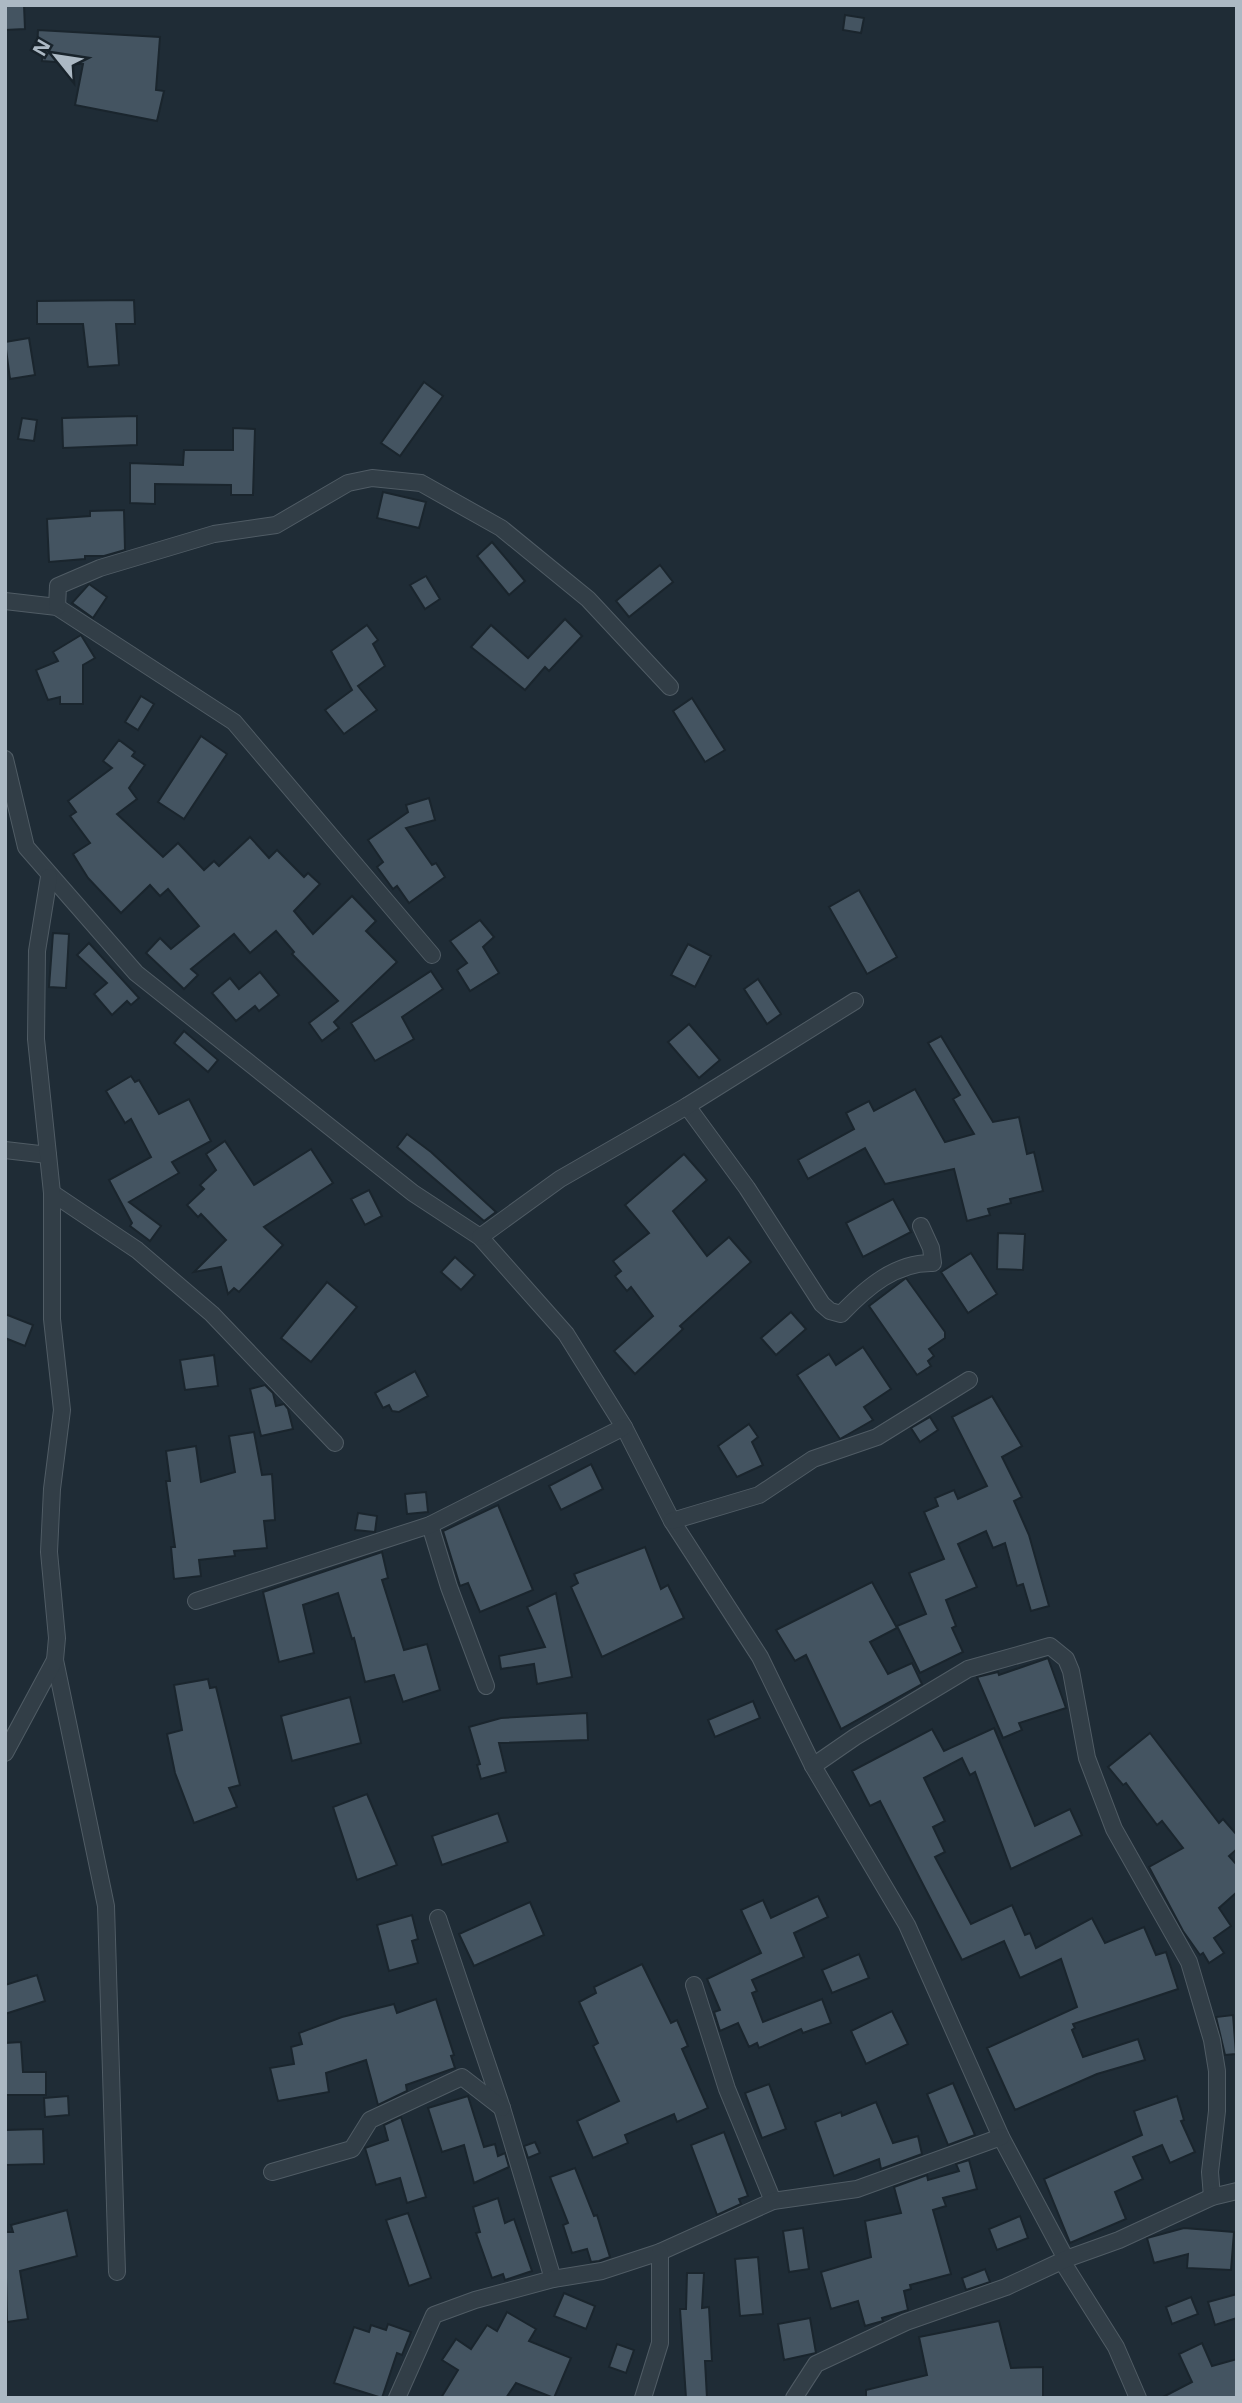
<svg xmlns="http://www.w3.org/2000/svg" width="1242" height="2403" viewBox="0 0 1242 2403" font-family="'Open Sans',sans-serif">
<rect width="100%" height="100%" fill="#1f2c36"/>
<!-- building -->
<g fill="#445461" stroke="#1a252d" stroke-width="2">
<polygon points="5,5 24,5 25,29 5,30"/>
<polygon points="845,15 864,18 861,33 843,30"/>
<polygon points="38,30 160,37 156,90 164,91 157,121 75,105 83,64 42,61 43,51 37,50"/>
<polygon points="134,300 135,324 116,324 119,365 88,367 83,324 37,324 37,301"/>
<polygon points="29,338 35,375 10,379 5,342"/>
<polygon points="424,382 443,396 400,456 381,443"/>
<polygon points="137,416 137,445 63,448 62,418"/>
<polygon points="22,418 37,420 34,441 18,439"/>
<polygon points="233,428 255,429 253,495 231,495 231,485 155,484 155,504 130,503 130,463 183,465 184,450 233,450"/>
<polygon points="383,492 426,502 419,528 377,518"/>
<polygon points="124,510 125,550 104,556 85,556 85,559 49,562 47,519 90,516 90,511"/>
<polygon points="492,542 525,581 509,595 477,556"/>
<polygon points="660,565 673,582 629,617 616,601"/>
<polygon points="426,576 440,599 425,609 410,585"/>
<polygon points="89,584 107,597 93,618 72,603"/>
<polygon points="565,619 582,636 549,671 545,667 525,690 471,647 491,625 528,658"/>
<polygon points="367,625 378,640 373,644 385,666 358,686 377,710 344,734 325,710 352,690 331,651"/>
<polygon points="81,635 95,658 83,665 83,704 60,704 60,697 48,700 36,670 58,661 53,652"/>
<polygon points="141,696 154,704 138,730 125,722"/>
<polygon points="692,698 725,750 705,762 673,711"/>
<polygon points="201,736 227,754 184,819 158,802"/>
<polygon points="119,740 135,752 132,756 145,765 129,788 137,799 117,814 163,857 178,843 204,870 214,861 219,866 250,837 269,858 277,850 304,877 308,873 320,884 294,911 313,934 352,896 376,921 366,931 397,962 334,1022 339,1028 322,1041 309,1023 338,1001 292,954 294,952 276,931 250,953 234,934 191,969 198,975 184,989 146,953 160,938 171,949 199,926 168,889 160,896 150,885 121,913 88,878 73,854 90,843 70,816 76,812 68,801 112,768 103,761"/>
<polygon points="429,798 435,820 406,828 432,865 436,863 445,877 409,903 397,886 393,889 377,867 383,862 368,840 408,812 406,805"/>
<polygon points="859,890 897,957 867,974 829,907"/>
<polygon points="480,920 494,937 483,947 499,973 470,991 457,970 467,963 450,941"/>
<polygon points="53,933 69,934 66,988 49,987"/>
<polygon points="89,943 139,998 131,1005 127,1001 112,1015 94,994 107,983 77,955"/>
<polygon points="688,944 711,956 695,987 671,975"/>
<polygon points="431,971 443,989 402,1017 414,1039 375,1061 351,1023"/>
<polygon points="260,972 279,995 259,1011 255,1006 236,1021 212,993 230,978 239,989"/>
<polygon points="758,979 781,1014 767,1024 744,989"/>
<polygon points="689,1024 720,1060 699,1078 668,1042"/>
<polygon points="184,1031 218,1060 208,1072 174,1043"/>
<polygon points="941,1036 993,1122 1019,1117 1027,1154 1034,1152 1043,1191 1010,1199 1011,1203 988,1209 990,1215 967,1221 954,1169 885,1184 865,1148 808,1179 798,1160 854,1129 846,1113 869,1101 874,1111 915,1089 945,1142 974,1134 953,1099 960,1095 928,1043"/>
<polygon points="131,1076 135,1082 139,1080 159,1114 189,1099 211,1141 172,1162 179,1173 129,1202 161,1226 150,1241 130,1226 132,1223 109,1180 151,1157 131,1119 125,1123 106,1091"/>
<polygon points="407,1134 431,1152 496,1212 484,1221 397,1147"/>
<polygon points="225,1141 254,1185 311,1149 333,1183 264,1227 283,1245 239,1292 234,1288 228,1294 221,1267 194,1272 226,1240 201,1214 198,1217 187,1205 204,1189 200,1185 216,1170 206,1154"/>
<polygon points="684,1154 707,1180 673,1211 707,1256 729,1237 751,1262 680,1326 683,1329 635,1374 614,1351 653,1316 631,1287 627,1291 615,1276 621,1271 613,1261 649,1233 625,1205"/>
<polygon points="369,1190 382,1216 365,1225 351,1199"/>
<polygon points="893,1199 911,1232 863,1257 846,1223"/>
<polygon points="998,1233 1025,1234 1023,1270 997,1269"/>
<polygon points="971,1253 997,1294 968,1313 941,1272"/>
<polygon points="455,1257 475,1275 461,1290 441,1272"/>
<polygon points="906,1278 945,1332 945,1338 929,1349 934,1356 928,1361 931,1366 917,1375 869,1306"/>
<polygon points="327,1282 357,1307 311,1362 281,1338"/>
<polygon points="791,1312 806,1329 776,1355 761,1338"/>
<polygon points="5,1314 33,1325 25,1346 5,1338"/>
<polygon points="863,1347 891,1389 864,1407 873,1420 840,1439 797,1375 829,1354 836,1365"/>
<polygon points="214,1355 218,1386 185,1390 180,1360"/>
<polygon points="415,1371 428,1396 399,1412 392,1411 389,1405 383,1408 375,1393"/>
<polygon points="265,1385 273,1393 276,1406 284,1404 288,1409 293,1429 261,1436 250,1389"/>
<polygon points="992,1396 1022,1446 1002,1457 1022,1497 1014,1501 1029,1535 1049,1606 1031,1611 1023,1584 1017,1586 1005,1543 993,1548 986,1531 958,1544 977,1587 946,1600 956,1626 952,1628 963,1652 920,1673 897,1626 926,1614 909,1573 944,1559 924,1512 938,1506 935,1498 954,1490 958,1499 987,1486 952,1417"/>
<polygon points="930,1417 938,1430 920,1442 911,1428"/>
<polygon points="749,1424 758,1437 752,1442 763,1465 737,1477 718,1446"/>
<polygon points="254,1432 262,1475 272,1474 275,1520 264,1521 267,1548 234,1551 235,1556 199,1560 201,1576 174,1579 171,1547 175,1547 166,1481 170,1481 166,1451 196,1446 201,1482 235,1472 229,1436"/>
<polygon points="591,1464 603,1489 561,1510 549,1486"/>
<polygon points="426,1492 428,1512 407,1514 405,1494"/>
<polygon points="498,1505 533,1590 480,1612 468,1583 460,1586 443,1531"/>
<polygon points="358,1513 377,1516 375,1532 355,1530"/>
<polygon points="645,1547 661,1589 668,1585 684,1618 602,1657 571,1587 578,1583 574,1574"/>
<polygon points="382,1552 388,1578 382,1580 404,1650 427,1644 440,1690 403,1702 394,1675 365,1682 354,1638 352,1639 338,1593 303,1605 314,1653 279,1662 263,1592"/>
<polygon points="872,1582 897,1628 870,1642 888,1674 912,1663 922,1684 841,1729 806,1655 795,1661 776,1630"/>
<polygon points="556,1593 572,1677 537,1684 534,1664 501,1669 499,1656 545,1647 527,1607"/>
<polygon points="1048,1658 1066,1708 1019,1723 1022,1730 1003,1738 977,1677 998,1672 999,1675"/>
<polygon points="208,1679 210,1688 216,1687 240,1785 229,1788 237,1807 194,1823 175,1773 167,1734 182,1730 174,1685"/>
<polygon points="350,1697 361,1743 292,1761 281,1716"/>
<polygon points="753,1701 760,1718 715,1737 708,1720"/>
<polygon points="587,1713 588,1740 499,1743 506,1772 481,1779 477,1765 480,1764 469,1727 501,1718"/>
<polygon points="994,1728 1035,1826 1070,1809 1082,1835 1011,1869 975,1772 970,1775 962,1758 924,1778 945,1821 933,1827 945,1852 935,1857 971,1924 1012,1905 1025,1935 1030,1933 1036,1948 1092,1918 1105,1943 1144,1927 1156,1955 1166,1952 1178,1989 1073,2024 1075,2028 1072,2030 1083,2057 1138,2039 1145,2060 1097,2074 1015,2110 987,2048 1077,2007 1061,1959 1020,1978 1004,1941 962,1960 880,1801 870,1806 852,1771 932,1729 944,1751"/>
<polygon points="1150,1733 1219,1823 1223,1819 1237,1835 1237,1849 1229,1856 1237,1865 1237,1892 1219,1908 1231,1926 1214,1938 1224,1953 1209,1963 1203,1953 1200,1955 1183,1931 1149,1867 1183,1848 1162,1821 1157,1825 1126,1783 1123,1785 1108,1767"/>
<polygon points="367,1794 397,1865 357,1880 333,1807"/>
<polygon points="498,1813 508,1842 442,1865 432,1836"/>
<polygon points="818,1896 828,1917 794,1933 804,1957 752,1980 757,1991 752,1993 763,2022 822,1999 831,2023 803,2033 801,2029 759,2048 757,2043 749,2047 738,2023 720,2031 714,2012 720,2010 707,1979 761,1953 741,1910 763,1900 771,1918"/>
<polygon points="530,1902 544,1935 474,1966 459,1934"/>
<polygon points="412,1915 418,1939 412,1941 418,1963 389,1971 377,1925"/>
<polygon points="859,1954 869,1978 832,1993 822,1970"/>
<polygon points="642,1964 671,2023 677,2020 688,2046 682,2049 708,2108 677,2122 674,2114 625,2135 628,2143 593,2158 577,2121 619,2101 593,2046 598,2043 579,2002 596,1993 594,1987"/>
<polygon points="37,1975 45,2001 5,2014 5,1985"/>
<polygon points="436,1999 454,2055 451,2056 455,2068 406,2085 407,2091 378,2105 366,2060 326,2073 329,2092 278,2101 270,2068 294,2064 291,2047 302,2044 299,2033 342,2017 394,2004 397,2013"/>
<polygon points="892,2011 908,2044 866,2064 851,2031"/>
<polygon points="1233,2015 1236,2054 1225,2055 1216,2017"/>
<polygon points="21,2042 23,2072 46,2072 46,2095 5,2095 5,2043"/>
<polygon points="953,2083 975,2135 948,2145 927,2094"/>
<polygon points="769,2084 786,2129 762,2138 745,2093"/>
<polygon points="68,2096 69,2115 45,2117 44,2098"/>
<polygon points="468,2096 484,2147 495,2144 498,2156 505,2153 509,2167 474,2183 464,2145 442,2152 428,2108"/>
<polygon points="1177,2096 1184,2120 1181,2121 1195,2152 1170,2163 1162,2145 1133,2157 1143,2179 1115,2192 1126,2219 1070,2243 1044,2179 1142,2135 1134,2111"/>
<polygon points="876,2102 893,2143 918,2136 922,2154 881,2169 879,2159 834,2176 815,2122 841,2112 842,2116"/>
<polygon points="401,2117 426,2197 407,2203 400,2178 376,2185 365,2148 388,2140 384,2125"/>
<polygon points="43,2129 44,2164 5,2165 5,2130"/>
<polygon points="724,2132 748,2196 739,2199 741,2204 717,2215 691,2145"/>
<polygon points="535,2142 540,2153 528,2158 524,2146"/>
<polygon points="969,2160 977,2189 943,2198 946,2206 933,2210 951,2274 910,2285 911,2289 904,2291 908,2310 882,2318 883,2321 865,2326 858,2301 831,2309 821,2272 871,2257 865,2221 901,2213 894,2187 927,2175 928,2180 959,2171 956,2164"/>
<polygon points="575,2168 594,2216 597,2215 610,2257 599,2261 591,2262 587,2249 572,2253 563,2225 568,2223 550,2177"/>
<polygon points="498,2198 505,2223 514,2219 532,2271 505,2280 503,2274 492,2278 476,2233 480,2232 473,2207"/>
<polygon points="67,2210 77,2256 20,2271 28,2319 7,2322 5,2232 13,2232 11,2225"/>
<polygon points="408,2213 431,2278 409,2286 386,2220"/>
<polygon points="1020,2216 1028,2238 997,2250 989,2229"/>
<polygon points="803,2228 809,2269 789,2272 783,2231"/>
<polygon points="1184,2228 1234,2232 1231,2270 1187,2268 1188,2254 1154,2263 1147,2238"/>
<polygon points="758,2257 763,2314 740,2316 735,2259"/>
<polygon points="985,2269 990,2282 966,2290 962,2278"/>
<polygon points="687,2273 704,2273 702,2308 709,2307 712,2361 705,2361 707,2398 686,2398 680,2309 686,2309"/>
<polygon points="564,2293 595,2306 586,2329 554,2316"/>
<polygon points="1237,2294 1237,2318 1215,2325 1208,2302"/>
<polygon points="1191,2297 1198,2314 1172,2324 1166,2307"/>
<polygon points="507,2312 536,2329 529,2341 571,2358 554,2398 516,2383 506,2398 441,2398 458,2370 442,2360 456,2339 471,2349 487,2325 497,2331"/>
<polygon points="810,2318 816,2353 784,2360 778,2324"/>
<polygon points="999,2321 1011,2368 1043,2367 1043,2398 866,2398 866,2390 927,2375 919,2337"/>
<polygon points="388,2324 411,2332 402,2355 397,2353 382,2398 334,2383 354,2327 369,2332 371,2325 386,2330"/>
<polygon points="1202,2343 1212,2366 1237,2359 1237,2398 1161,2398 1192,2382 1179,2354"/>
<polygon points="617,2344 634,2350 626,2373 609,2367"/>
</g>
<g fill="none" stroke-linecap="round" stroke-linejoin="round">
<defs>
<g id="street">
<polyline points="5,601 57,607 234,722 432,955"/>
<polyline points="57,607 58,586 100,568 214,534 276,525 348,483 372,478 421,483 501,528 588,599 670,687"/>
<polyline points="5,759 26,847 136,973 413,1193 480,1237 566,1334 624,1427 672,1521 760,1657 813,1766 907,1925 1001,2137 1066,2259"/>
<path d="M687,1106l60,82 75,116 8,7 11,3c26,-27 55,-52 92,-51l-2,-15 -10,-22"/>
<polyline points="5,1150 48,1155"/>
<polyline points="52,1193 137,1250 212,1314 335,1443"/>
<polyline points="480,1237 560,1179 687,1106 855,1001"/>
<polyline points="672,1521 759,1495 813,1459 877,1437 969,1380"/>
<polyline points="430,1525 449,1587 486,1686"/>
<polyline points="196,1601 430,1525 624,1427"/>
<polyline points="55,1660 106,1906 117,2272"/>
<polyline points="5,1753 55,1660 57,1638 49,1552 52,1489 62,1410 52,1319 52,1193 36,1039 37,951 49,877"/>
<polyline points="813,1766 855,1737 968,1669 1050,1646 1066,1659 1071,1671 1087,1758 1114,1829 1189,1962 1212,2040 1217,2071 1217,2111 1210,2172 1212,2197"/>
<polyline points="438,1918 502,2108 553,2279"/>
<polyline points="694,1985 727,2089 773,2201"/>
<polyline points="272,2172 352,2149 370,2120 462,2077 502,2108"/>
<polyline points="1062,2261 1116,2347 1138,2398"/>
<polyline points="397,2398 434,2315 475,2300 553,2279 602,2271 660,2252 773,2201 857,2189 1001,2137"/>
<polyline points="643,2398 660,2343 660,2252"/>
<polyline points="794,2398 816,2364 906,2322 1006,2287 1066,2259 1119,2240 1212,2197 1237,2191"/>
</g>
</defs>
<!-- street casing -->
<use href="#street" stroke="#505c65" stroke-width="18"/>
<!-- street -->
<use href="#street" stroke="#323e47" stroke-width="16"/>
</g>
<!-- border -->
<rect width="1242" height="2403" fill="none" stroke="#acb9c4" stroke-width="14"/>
<!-- north arrow -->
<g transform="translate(56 56) rotate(300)" stroke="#18232b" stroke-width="5" paint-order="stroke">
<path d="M0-5L12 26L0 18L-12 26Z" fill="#acb9c4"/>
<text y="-10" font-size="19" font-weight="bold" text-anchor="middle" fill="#acb9c4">N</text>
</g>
</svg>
